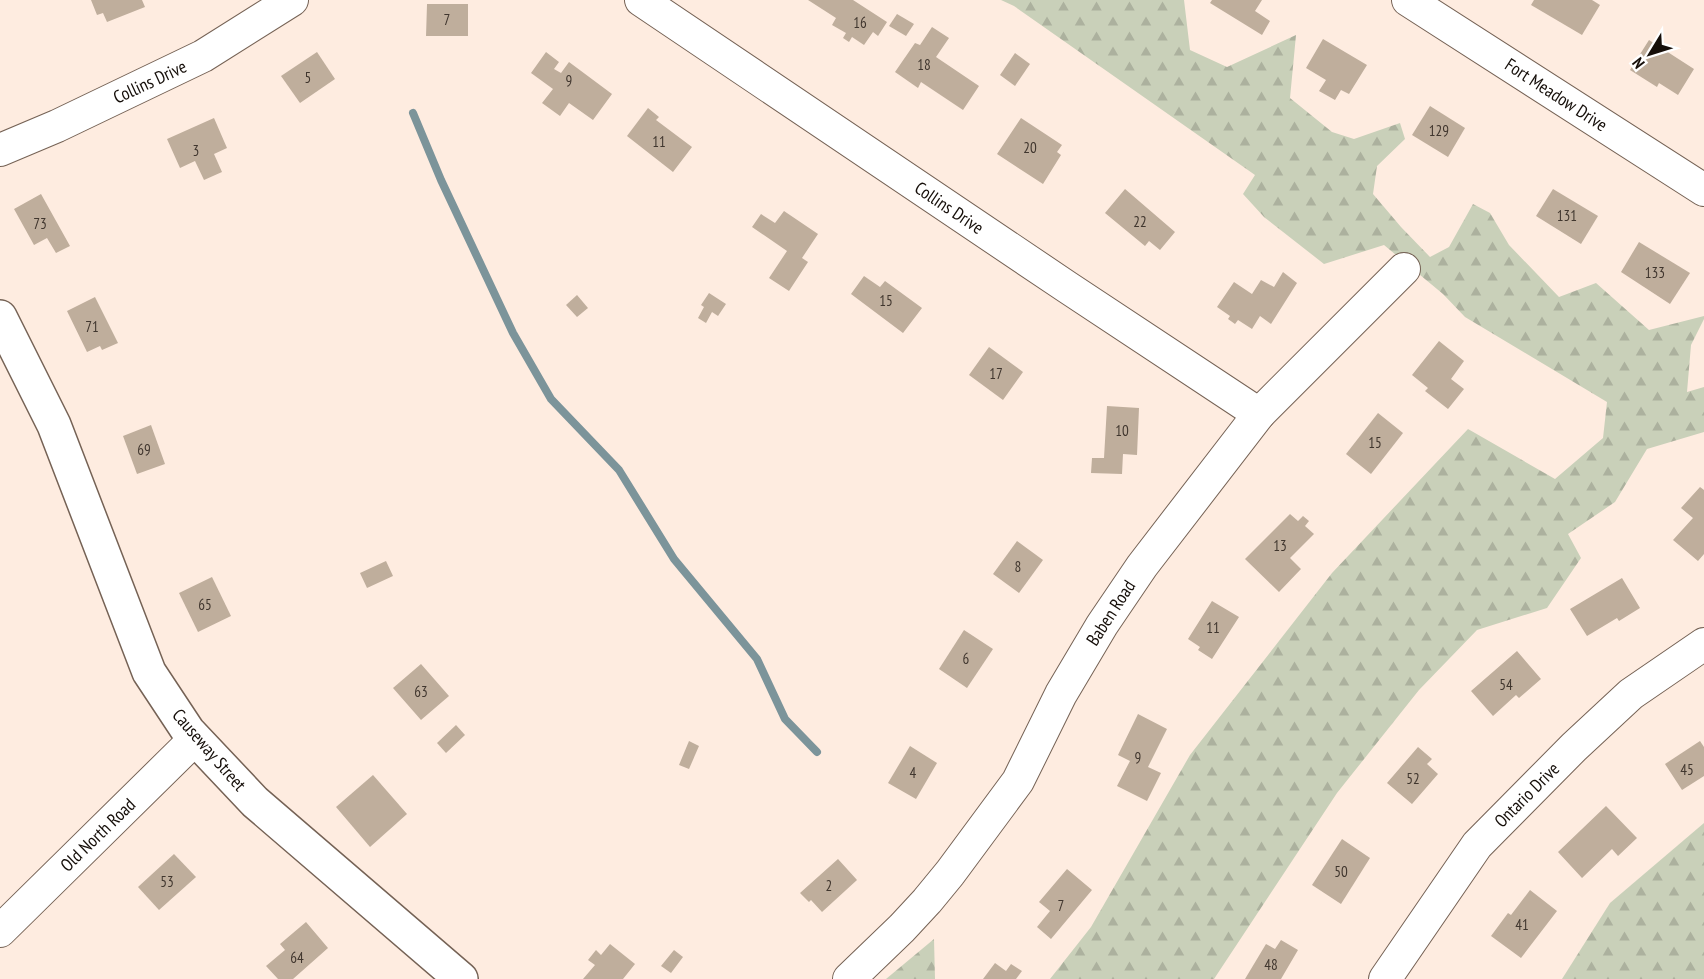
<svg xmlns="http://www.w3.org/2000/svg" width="1704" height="979" viewBox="0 0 1704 979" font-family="'PT Sans Narrow',sans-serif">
<defs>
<pattern id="forest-firs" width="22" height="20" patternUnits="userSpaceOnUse" patternTransform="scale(1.5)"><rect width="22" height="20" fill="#c9d0b9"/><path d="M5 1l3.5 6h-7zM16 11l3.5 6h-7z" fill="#acb19e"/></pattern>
</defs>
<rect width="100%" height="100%" fill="#feece0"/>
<!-- forest -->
<g fill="url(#forest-firs)">
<polygon points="1001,0 1184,0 1190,50 1227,67 1296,35 1290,98 1332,132 1354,139 1400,123 1405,139 1377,166 1373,194 1401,227 1430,257 1449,247 1473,204 1490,213 1509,245 1559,297 1596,283 1649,330 1704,316 1704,319 1691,345 1687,392 1704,387 1704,432 1647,449 1615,502 1568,534 1581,558 1547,608 1477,630 1419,690 1337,793 1214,979 1050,979 1091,927 1190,755 1332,573 1468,429 1555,479 1603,438 1607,402 1465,317 1443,294 1384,245 1324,264 1264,217 1243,194 1255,175 1014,6"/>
<polygon points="1704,823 1704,979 1562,979 1610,903"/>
<polygon points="934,939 935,979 886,979"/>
</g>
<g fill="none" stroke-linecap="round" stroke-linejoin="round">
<!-- stream -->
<polyline stroke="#7c949a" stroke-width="8" points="413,113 441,180 513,333 551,399 619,470 674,559 757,659 785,719 817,752"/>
</g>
<!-- building -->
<g fill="#bfae9c">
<polygon points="91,0 142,0 145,7 107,22 103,13 97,15"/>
<polygon points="808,0 853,0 887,22 878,36 873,32 864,45 852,37 849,42 843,38 846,33 832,25 836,18"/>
<polygon points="1212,0 1262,0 1255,11 1270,21 1262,35 1210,3"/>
<polygon points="1534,0 1592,0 1600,5 1582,35 1531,5"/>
<polygon points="427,4 468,4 468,36 426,36"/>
<polygon points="897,14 914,24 906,36 889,26"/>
<polygon points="932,27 949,38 936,57 979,86 963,110 921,82 918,88 895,72 915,43 920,45"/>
<polygon points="1323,39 1367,65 1349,94 1341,90 1335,100 1319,91 1326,80 1306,68"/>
<polygon points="1649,40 1694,69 1678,95 1659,83 1657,87 1630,70"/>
<polygon points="317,52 335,79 300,103 281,76"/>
<polygon points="546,52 559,62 554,69 561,73 569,62 612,94 593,120 569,103 560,116 542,103 553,89 531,73"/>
<polygon points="1015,53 1030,64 1015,86 1000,75"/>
<polygon points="1430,106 1465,128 1448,157 1412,135"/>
<polygon points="648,108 659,117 656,120 692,147 673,172 627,136"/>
<polygon points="214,118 227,148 214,154 222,172 204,180 195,161 180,168 167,139"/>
<polygon points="1021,118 1062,145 1057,152 1061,155 1043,184 997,154"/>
<polygon points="1125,189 1175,232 1160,250 1149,241 1145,246 1105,213"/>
<polygon points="1553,189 1598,216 1581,244 1536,216"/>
<polygon points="41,194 70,246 56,253 47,238 34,245 14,209"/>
<polygon points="784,211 818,234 802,258 808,262 789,291 769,278 787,251 752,227 761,214 775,223"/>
<polygon points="1639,242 1690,273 1670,304 1621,272"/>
<polygon points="1283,272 1297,283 1271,324 1260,316 1252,329 1238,320 1235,324 1228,319 1230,316 1217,307 1234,282 1252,294 1261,280 1274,287"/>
<polygon points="864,276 880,287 885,281 922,308 903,333 851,294"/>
<polygon points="709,293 726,304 718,316 712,312 706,323 698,318 704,307 701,305"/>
<polygon points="577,295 588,308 577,317 566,305"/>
<polygon points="95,297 118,343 102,350 100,346 87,352 67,311"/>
<polygon points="1439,341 1464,361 1451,379 1464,389 1448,409 1425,391 1428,388 1412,375"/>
<polygon points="989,347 1023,372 1003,400 969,375"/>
<polygon points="1107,406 1139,408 1137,455 1123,454 1122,474 1091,473 1092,458 1104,458"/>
<polygon points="1378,413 1403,433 1371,474 1346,454"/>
<polygon points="151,425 165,464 137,474 123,436"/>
<polygon points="1700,487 1704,490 1704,554 1698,561 1673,540 1693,518 1681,508"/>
<polygon points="1290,514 1298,521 1303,516 1309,521 1305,526 1314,534 1290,558 1301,569 1279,592 1245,559"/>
<polygon points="1017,541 1043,560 1019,593 993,574"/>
<polygon points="386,561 393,576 367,588 360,573"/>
<polygon points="212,577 231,616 198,632 179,593"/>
<polygon points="1622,578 1640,608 1619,621 1617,618 1587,636 1570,609"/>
<polygon points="1212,601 1239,617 1212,659 1198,650 1200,647 1188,639"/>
<polygon points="964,630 993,649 967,688 939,669"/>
<polygon points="1517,651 1541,679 1519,698 1516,695 1493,716 1471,691"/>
<polygon points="421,664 449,696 421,720 393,688"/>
<polygon points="1138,714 1167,729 1148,767 1161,773 1147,801 1117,786 1130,761 1118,755"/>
<polygon points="456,725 465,735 446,753 437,743"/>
<polygon points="689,741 699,746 689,769 679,765"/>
<polygon points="1700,741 1704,747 1704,776 1682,790 1665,764"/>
<polygon points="910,746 937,763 916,799 888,783"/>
<polygon points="1418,747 1432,759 1427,764 1438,774 1412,804 1387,783"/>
<polygon points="373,775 407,814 370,847 336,807"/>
<polygon points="1606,806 1637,838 1618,856 1612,849 1582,878 1558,852"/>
<polygon points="1342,839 1370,858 1341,904 1312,885"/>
<polygon points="174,854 196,877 159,910 138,887"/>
<polygon points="838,859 857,880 822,912 811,900 809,902 800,893"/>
<polygon points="1067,869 1092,890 1051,939 1037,927 1050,911 1039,902"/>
<polygon points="1530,890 1557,911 1521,958 1491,936 1508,913 1511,915"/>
<polygon points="306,922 328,948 293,979 278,979 266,966 285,950 280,944"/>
<polygon points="1281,940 1298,950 1281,979 1245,979 1266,944 1275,949"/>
<polygon points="610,944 635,964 623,979 583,979 595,965 588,960 596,950 601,955"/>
<polygon points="674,950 683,957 671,973 661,966"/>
<polygon points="995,963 1006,971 1011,964 1022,971 1016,979 983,979"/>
</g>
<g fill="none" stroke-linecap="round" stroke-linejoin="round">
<defs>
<g id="minor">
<polyline points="641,0 1067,287 1259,414"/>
<polyline points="1408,0 1704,190"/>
<polyline points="0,150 57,126 203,56 292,0"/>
<polyline points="0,931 195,739"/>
<polyline points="849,979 902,928 927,901 950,873 1018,781 1061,694 1102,625 1142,566 1259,414 1404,269"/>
<polyline points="1385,979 1477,845 1574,747 1631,694 1704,644"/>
</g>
<polyline id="tertiary" points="0,317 54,425 149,672 188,731 255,802 461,979"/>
</defs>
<!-- minor casing -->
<use href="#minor" stroke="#756255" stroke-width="34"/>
<!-- tertiary casing -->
<use href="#tertiary" stroke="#756255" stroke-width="36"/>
<!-- minor -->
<use href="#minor" stroke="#fff" stroke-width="32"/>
<!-- tertiary -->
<use href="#tertiary" stroke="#fff" stroke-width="33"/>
</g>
<g text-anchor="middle" stroke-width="4.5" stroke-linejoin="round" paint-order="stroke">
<!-- number labels -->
<g font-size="15" fill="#40362e">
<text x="447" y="25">7</text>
<text x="860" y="28">16</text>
<text x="924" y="70">18</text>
<text x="308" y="83">5</text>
<text x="569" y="86">9</text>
<text x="1439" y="136">129</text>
<text x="659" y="147">11</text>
<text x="1030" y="153">20</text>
<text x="196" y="156">3</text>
<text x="1567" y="221">131</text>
<text x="1140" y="227">22</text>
<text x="40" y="229">73</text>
<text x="1655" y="278">133</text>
<text x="886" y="306">15</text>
<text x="92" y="332">71</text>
<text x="996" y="379">17</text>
<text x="1122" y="436">10</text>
<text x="1375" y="448">15</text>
<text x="144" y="455">69</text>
<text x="1280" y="551">13</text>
<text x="1018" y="572">8</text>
<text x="205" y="610">65</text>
<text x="1213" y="633">11</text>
<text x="966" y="664">6</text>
<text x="1506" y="690">54</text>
<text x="421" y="697">63</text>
<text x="1138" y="763">9</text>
<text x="1687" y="775">45</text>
<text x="913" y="778">4</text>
<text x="1413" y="784">52</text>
<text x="1341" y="877">50</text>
<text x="167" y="887">53</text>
<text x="829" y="891">2</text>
<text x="1061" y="911">7</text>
<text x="1522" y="930">41</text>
<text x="297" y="963">64</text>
<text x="1271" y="970">48</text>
</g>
<!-- street labels -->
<g font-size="18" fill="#150e09" stroke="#fff">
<text transform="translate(150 82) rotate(-25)" y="6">Collins Drive</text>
<text transform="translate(1556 95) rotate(33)" y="6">Fort Meadow Drive</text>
<text transform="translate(949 208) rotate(34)" y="6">Collins Drive</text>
<text transform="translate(1111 613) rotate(-57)" y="6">Baben Road</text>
<text transform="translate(209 750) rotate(49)" y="6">Causeway Street</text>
<text transform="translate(1527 795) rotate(-45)" y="6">Ontario Drive</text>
<text transform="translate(98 835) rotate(-44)" y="6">Old North Road</text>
</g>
</g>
<!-- north arrow -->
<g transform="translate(1650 54) rotate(232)" stroke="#ffffff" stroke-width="4.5" paint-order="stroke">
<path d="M0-4.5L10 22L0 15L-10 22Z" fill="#150e09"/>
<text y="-9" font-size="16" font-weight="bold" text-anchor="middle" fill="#150e09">N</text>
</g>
</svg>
